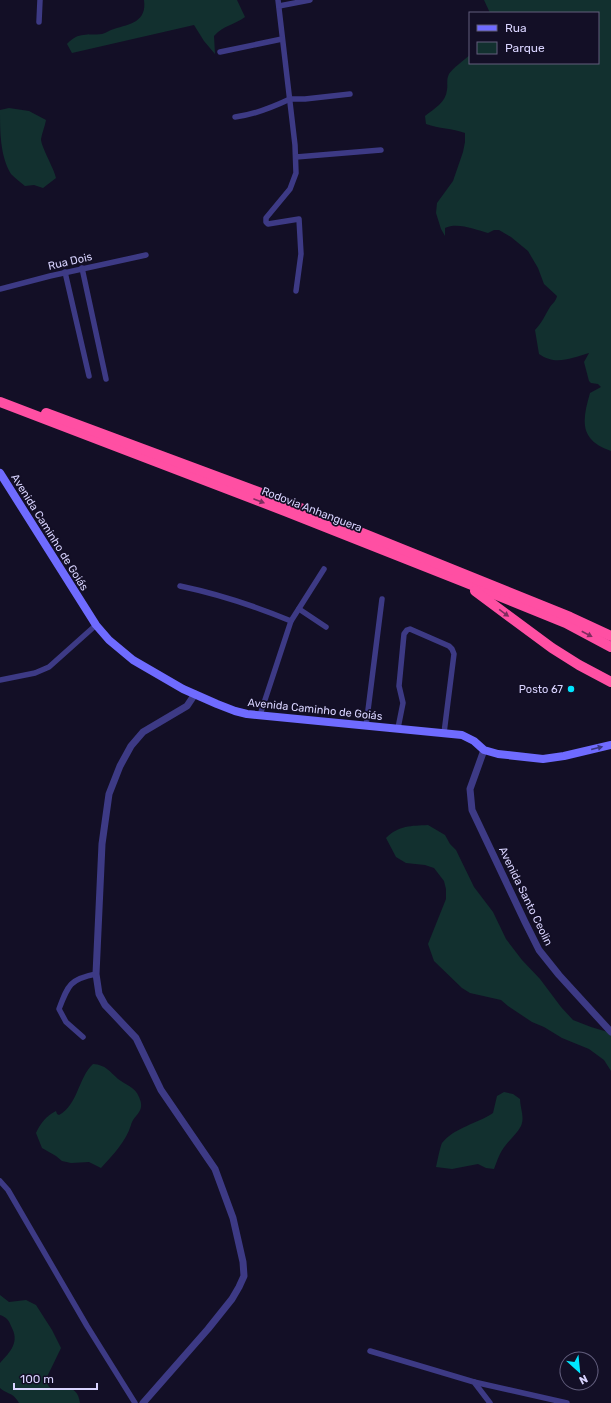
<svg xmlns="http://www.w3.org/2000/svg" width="611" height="1403" viewBox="0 0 611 1403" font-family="Rubik,sans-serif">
<rect width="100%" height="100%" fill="#130f26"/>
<!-- green -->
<g fill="#12302f">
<path d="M144,0h93l8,17c-11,8 -21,8 -31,19l1,18 -11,-13 -10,-16 -122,28 -5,-9c12,-13 20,-8 35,-10 4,-1 8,-4 12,-5 16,-5 33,-7 30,-29z"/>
<path d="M484,0h127v451c-32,-11 -29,-30 -21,-58l11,-6 -3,-3 -7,-1 -2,-2 -5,-19 5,-9c-18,5 -33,13 -50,1l-4,-24c7,-7 10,-15 15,-23 3,-4 6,-6 7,-11l-13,-12 -6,-16 -10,-17 -17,-14 -12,-7h-5l-6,3c-12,-3 -30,-11 -43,-5v8l-4,-7 -5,-16 1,-10 16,-22 10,-29 2,-10v-9c-13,-5 -26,-4 -39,-9l-1,-8c9,-7 21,-14 22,-26 1,-6 -1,-10 2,-16 3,-5 16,-15 21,-19v8h128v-50h-108z"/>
<path d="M9,108l20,3 17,9c-1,6 -4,13 -5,19 0,8 13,29 15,39l-13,10 -9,-3 -9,1c-5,-4 -10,-8 -14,-12 -11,-18 -11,-43 -11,-64z"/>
<path d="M428,825l17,10 5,9 6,6 18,37 19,25 13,27 16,21 18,19 21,28 12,13 18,7 20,6v38l-7,-11 -15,-11 -27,-11 -18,-11 -12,-5 -24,-16 -7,-6 -31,-7 -8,-5 -28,-27 -6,-17 18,-45v-10l-2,-8 -10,-13 -9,-3 -19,-2 -10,-6 -10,-19c13,-13 25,-12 42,-13z"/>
<path d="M93,1064c13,1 16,7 25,15 8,6 17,8 21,18 7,15 -5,17 -8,28 -5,16 -18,30 -30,43l-12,-6 -18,1 -9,-2 -6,-5 -14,-8 -6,-15c4,-9 10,-17 20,-22l1,3 2,1c19,-10 19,-37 34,-51z"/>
<path d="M504,1092l9,2 7,5c0,9 5,18 1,27 -4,8 -11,13 -16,20 -5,6 -8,15 -11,23l-8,-1 -8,-4 -26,5 -16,-2c1,-4 4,-20 6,-24 13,-16 35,-19 51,-30l4,-17z"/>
<path d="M0,1295l9,7 17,-2 10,5 16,25 9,18 -15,31c1,2 1,4 2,6 7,13 28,-9 32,18h-61c-6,-11 -11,-8 -19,-15v-25c11,-12 20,-21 11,-37 -2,-6 -5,-9 -11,-11z"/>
</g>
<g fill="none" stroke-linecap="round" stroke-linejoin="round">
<!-- minor -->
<g stroke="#3d3a85" stroke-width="5.5">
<polyline points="278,0 295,145 296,173 290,189 266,218 266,222 268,224 299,219 301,254 296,291"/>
<polyline points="279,6 310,0"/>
<polyline points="39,22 40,0"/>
<polyline points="220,52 282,39"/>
<polyline points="290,99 305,99 350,94"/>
<path d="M235,117c18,-2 38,-10 55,-18"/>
<polyline points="296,157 381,150"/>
<polyline points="82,268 106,379"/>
<polyline points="65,272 89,376"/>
<polyline points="0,289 50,276 146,255"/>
<path d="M180,586c38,8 75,20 111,35"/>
<polyline points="299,609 326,627"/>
<polyline points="0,680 35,673 49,667 96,625"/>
<polyline points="260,715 291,621 324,569"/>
<polyline points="366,726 382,599"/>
<polyline points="398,728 403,703 399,686 404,634 407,630 410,629 449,646 452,649 454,654 444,733"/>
<path d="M83,1037l-17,-15 -7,-13c9,-24 11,-30 37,-35"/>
<polyline points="0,1181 8,1190 87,1326 135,1403"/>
<polyline points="370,1351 474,1382 490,1403"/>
<polyline points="474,1382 567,1403"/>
</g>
<!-- tertiary -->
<g stroke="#3d3a85" stroke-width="7">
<polyline points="484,750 470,789 472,810 525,922 539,950 559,975 611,1032"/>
<polyline points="143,1403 208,1329 232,1299 239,1287 244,1276 243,1262 233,1218 215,1169 161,1090 136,1038 105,1005 99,994 96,974 102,844 109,794 120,766 131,746 143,732 187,706 195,694"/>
</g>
<!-- secondary -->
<polyline stroke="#6f6bff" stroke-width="8" points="0,473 96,625 109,640 133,660 183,689 217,704 235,711 247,714 462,735 474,741 484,750 498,754 543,759 564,756 611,745"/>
<!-- motorway -->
<g stroke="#ff4fa3" stroke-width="10">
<polyline points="0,402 285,511 462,581 566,623 611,647"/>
<polyline points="46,413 288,503 570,617 611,636"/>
<polyline points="475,591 552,648 579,665 611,682"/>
</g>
</g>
<!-- one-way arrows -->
<defs><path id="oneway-solid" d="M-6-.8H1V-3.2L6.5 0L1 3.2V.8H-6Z"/></defs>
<g fill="#7d2c5e">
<use href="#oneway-solid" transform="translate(259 501) rotate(21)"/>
<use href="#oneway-solid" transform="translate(504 613) rotate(36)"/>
<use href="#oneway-solid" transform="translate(587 634) rotate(28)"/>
</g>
<use fill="#38347d" href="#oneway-solid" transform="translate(597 748) rotate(-14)"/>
<!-- markers -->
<circle fill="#00e5ff" stroke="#130f26" stroke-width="1.5" cx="571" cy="689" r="4"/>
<g text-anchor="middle" stroke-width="3.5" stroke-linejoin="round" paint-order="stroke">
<!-- street labels -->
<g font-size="11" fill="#d9d4ff" stroke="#130f26">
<text transform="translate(70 261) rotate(-13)" y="4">Rua Dois</text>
<text transform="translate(312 509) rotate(21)" y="4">Rodovia Anhanguera</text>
<text transform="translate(50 532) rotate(58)" y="4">Avenida Caminho de Goiás</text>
<text transform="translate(315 709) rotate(6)" y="4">Avenida Caminho de Goiás</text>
<text transform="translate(526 896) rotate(64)" y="4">Avenida Santo Ceolin</text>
</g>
<!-- poi labels -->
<g font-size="11" fill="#d9d4ff" stroke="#130f26" text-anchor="end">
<text x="563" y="693">Posto 67</text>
</g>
</g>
<!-- legend -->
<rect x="469" y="12" width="130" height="52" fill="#130f26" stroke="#625e7d"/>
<rect x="477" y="25" width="20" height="6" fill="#6f6bff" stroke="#625e7d"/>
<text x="505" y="32" font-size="12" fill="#d9d4ff">Rua</text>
<rect x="477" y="42" width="20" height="12" fill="#12302f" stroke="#625e7d"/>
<text x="505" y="52" font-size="12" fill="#d9d4ff">Parque</text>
<!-- north arrow -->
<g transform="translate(579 1371) rotate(153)"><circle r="19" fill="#130f26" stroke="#625e7d"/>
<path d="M0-3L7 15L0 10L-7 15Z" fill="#00e5ff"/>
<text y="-6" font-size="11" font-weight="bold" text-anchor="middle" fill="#d9d4ff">N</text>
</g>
<!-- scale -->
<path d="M14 1383v6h83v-6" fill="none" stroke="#d9d4ff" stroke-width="2"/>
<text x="20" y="1383" font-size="12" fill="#d9d4ff" stroke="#130f26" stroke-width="3" paint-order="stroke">100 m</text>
</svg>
